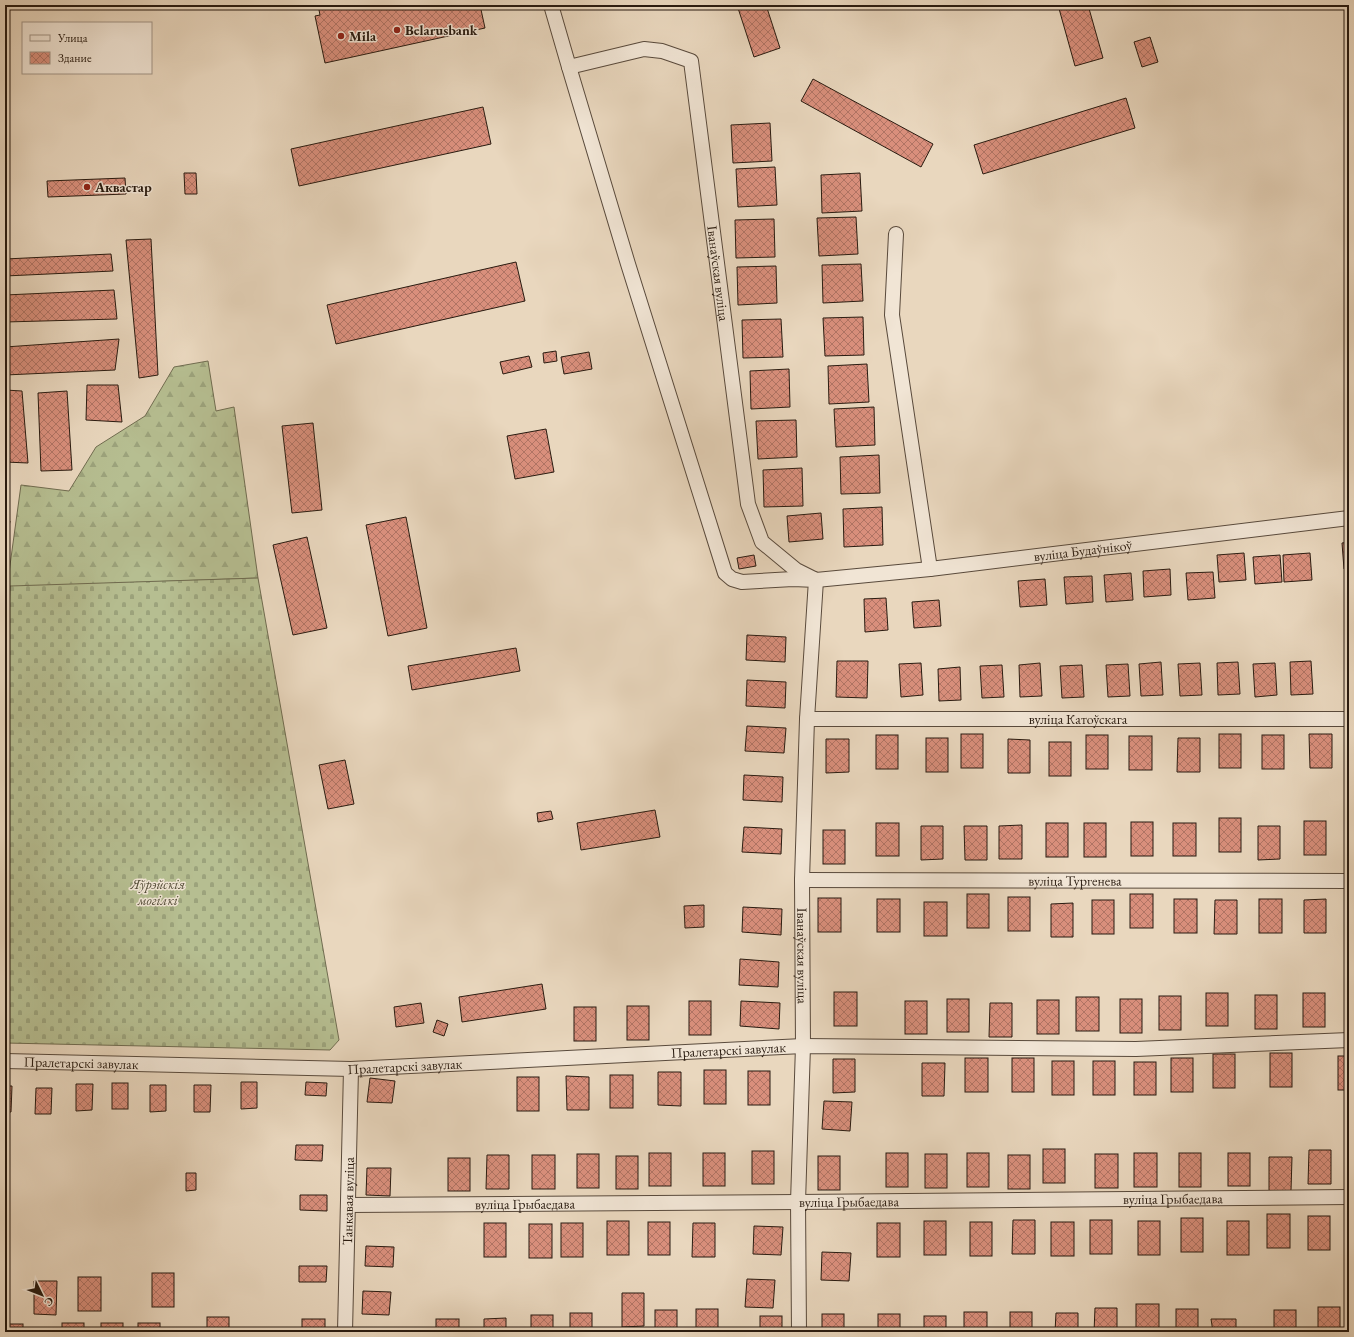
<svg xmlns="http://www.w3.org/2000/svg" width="1354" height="1337" viewBox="0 0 1354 1337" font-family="'EB Garamond',serif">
<defs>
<pattern id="forest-firs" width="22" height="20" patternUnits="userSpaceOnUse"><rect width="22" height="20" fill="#b6be91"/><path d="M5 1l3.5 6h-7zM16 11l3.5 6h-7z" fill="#9ca37c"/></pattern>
<pattern id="cemetery-stones" width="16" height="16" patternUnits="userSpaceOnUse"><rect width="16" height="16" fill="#b6be91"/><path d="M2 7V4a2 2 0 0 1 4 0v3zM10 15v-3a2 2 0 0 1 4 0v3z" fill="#9ca37c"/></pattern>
<pattern id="building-cross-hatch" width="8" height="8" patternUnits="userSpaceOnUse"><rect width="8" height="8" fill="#d98f7c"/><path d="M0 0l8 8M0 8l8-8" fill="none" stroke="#b07464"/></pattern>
</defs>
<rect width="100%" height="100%" fill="#e9d7be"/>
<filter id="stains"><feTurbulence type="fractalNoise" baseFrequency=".005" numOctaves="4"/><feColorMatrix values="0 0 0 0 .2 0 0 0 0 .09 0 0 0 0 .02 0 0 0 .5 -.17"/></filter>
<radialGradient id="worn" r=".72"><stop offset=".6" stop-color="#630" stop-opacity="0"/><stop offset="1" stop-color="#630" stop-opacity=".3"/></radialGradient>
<!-- forest -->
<polygon fill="url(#forest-firs)" stroke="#706c50" points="208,361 216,411 234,407 258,578 7,587 21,485 69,491 96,447 145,416 174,367"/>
<!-- cemetery -->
<polygon fill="url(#cemetery-stones)" stroke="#706c50" points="258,578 339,1040 330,1050 5,1043 5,720 10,586"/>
<!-- building -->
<g fill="url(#building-cross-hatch)" stroke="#291b10">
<polygon points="318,5 480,5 485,28 325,63 315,16 320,15"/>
<polygon points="737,5 766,5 780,48 754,57"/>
<polygon points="1058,5 1088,5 1103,58 1075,66"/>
<polygon points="1150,37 1158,62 1142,67 1134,42"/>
<polygon points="813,79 933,144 921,167 801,101"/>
<polygon points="1126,98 1135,128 983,174 974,145"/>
<polygon points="483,107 491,144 299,186 291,149"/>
<polygon points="770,123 772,161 733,163 731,125"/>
<polygon points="775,167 777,205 738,207 736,169"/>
<polygon points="184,173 196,173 197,194 185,194"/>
<polygon points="860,173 862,211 822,213 821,175"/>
<polygon points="125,178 126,194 48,197 47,181"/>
<polygon points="856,217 858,254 819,256 817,218"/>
<polygon points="774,219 775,257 736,258 735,220"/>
<polygon points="151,239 158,375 139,378 126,240"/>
<polygon points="111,254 113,271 5,276 5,259"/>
<polygon points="516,262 525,301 336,344 327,305"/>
<polygon points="861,264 863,301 823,303 822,265"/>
<polygon points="776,266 777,303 738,305 737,267"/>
<polygon points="114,290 117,319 5,322 5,295"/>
<polygon points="863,317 864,355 825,356 823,318"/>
<polygon points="781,319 783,357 743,358 742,320"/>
<polygon points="119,339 115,370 5,375 5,347"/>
<polygon points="556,351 557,361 544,363 543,353"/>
<polygon points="589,352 592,369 564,374 561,357"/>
<polygon points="529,356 532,367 503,374 500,362"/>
<polygon points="867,364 869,402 829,404 828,366"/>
<polygon points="789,369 790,407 751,409 750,371"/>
<polygon points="87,385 118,385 122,422 86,420"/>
<polygon points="5,390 22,391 28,463 5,462"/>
<polygon points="67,391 72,470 41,471 38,393"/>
<polygon points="874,407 875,445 836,447 834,409"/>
<polygon points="796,420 797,457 758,459 756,421"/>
<polygon points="313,423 322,510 292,513 282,426"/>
<polygon points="546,429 554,472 515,479 507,436"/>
<polygon points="879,455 880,493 841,494 840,457"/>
<polygon points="802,468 803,506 764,507 763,470"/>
<polygon points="882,507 883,545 844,547 843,509"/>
<polygon points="821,513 823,539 789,542 787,516"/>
<polygon points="406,517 427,628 388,636 366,525"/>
<polygon points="5,520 10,521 5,549"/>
<polygon points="307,537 327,628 293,635 273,545"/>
<polygon points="1349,542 1349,569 1344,569 1342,543"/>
<polygon points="1244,553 1246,580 1219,582 1217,555"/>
<polygon points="1310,553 1312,580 1284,582 1283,555"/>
<polygon points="754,555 756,566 739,569 737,558"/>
<polygon points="1280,555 1282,582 1255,584 1253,557"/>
<polygon points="1170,569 1171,595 1144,597 1143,571"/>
<polygon points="1213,572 1215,598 1188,600 1186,573"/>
<polygon points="1131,573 1133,600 1106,602 1104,575"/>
<polygon points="1092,576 1093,602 1066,604 1064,577"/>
<polygon points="1045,579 1047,605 1020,607 1018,581"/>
<polygon points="886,598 888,630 865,632 864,599"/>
<polygon points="939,600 941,626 914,628 912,602"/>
<polygon points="1346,624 1349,624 1349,650 1348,650"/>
<polygon points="747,635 786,637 785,662 746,660"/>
<polygon points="516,648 520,671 412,690 408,666"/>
<polygon points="837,661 868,661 867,698 836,697"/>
<polygon points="1311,661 1313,694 1291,695 1290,662"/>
<polygon points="1161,662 1163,695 1141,696 1139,664"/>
<polygon points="1238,662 1240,694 1218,695 1217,663"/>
<polygon points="921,663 923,695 901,697 899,664"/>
<polygon points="1040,663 1042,696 1020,697 1019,665"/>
<polygon points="1200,663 1202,695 1180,696 1178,664"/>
<polygon points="1275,663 1277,695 1255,697 1253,664"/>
<polygon points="1128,664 1130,696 1108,697 1106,665"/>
<polygon points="1002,665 1004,697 982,698 980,666"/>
<polygon points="1082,665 1084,697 1062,698 1060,666"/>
<polygon points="960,667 961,700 939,701 938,669"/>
<polygon points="747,680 786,682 785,708 746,706"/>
<polygon points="747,726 786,728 784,753 745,751"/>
<rect x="961" y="734" width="22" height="34"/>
<rect x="1219" y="734" width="22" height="34"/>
<polygon points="1309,734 1332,734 1332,768 1310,768"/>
<rect x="876" y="735" width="22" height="34"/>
<rect x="1086" y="735" width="22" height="34"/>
<rect x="1262" y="735" width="22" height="34"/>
<rect x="1129" y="736" width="23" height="34"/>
<rect x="926" y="738" width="22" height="34"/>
<polygon points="1178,738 1200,738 1200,772 1177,772"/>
<polygon points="826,739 849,739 849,772 826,773"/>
<polygon points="1008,739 1030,740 1030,773 1008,773"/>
<rect x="1049" y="742" width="22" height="34"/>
<polygon points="345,760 354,804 328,809 319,765"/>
<polygon points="744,775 783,777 782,802 743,800"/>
<polygon points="655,810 660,837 581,850 577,823"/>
<polygon points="551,811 553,819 538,822 537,813"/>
<rect x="1219" y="818" width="22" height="34"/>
<rect x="1304" y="821" width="22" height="34"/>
<rect x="1131" y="822" width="22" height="34"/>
<rect x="876" y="823" width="23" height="33"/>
<rect x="1046" y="823" width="22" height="34"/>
<rect x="1084" y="823" width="22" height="34"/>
<rect x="1173" y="823" width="23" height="33"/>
<polygon points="1022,825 1022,859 999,859 999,826"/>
<polygon points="921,826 943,826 943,859 921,860"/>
<polygon points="964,826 987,826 987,860 965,860"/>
<polygon points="1258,826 1280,826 1280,859 1258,860"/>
<polygon points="744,827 782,829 781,854 742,852"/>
<rect x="823" y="830" width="22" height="34"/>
<rect x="967" y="894" width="22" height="34"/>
<rect x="1130" y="894" width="23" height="34"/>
<rect x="1345" y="896" width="4" height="33"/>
<rect x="1008" y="897" width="22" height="34"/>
<rect x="818" y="898" width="23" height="34"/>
<rect x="877" y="899" width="23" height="33"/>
<rect x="1174" y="899" width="23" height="34"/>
<rect x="1259" y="899" width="23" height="34"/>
<polygon points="1326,899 1326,933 1304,933 1304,900"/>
<rect x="1092" y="900" width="22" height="34"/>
<polygon points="1215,900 1237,900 1237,934 1214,934"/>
<rect x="924" y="902" width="23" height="34"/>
<polygon points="1073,903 1073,937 1051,937 1051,904"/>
<polygon points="704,905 704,927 685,928 684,906"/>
<polygon points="743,907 782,909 781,935 742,932"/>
<polygon points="740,959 779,962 778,987 739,985"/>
<polygon points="542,984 546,1009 462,1022 459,997"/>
<rect x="834" y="992" width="23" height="34"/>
<rect x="1206" y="993" width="22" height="33"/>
<rect x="1303" y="993" width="22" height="34"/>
<rect x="1255" y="995" width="22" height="34"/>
<rect x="1159" y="996" width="22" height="34"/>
<rect x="1076" y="997" width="23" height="34"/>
<rect x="947" y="999" width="22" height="33"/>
<rect x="1120" y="999" width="22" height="34"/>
<rect x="1037" y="1000" width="22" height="34"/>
<rect x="689" y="1001" width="22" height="34"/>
<polygon points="741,1001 780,1003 779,1029 740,1026"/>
<rect x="905" y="1001" width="22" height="33"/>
<polygon points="421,1003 424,1023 396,1027 394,1007"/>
<polygon points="990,1003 1012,1003 1012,1037 989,1037"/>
<rect x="627" y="1006" width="22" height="34"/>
<rect x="574" y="1007" width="22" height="34"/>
<polygon points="437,1020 448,1024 444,1036 433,1032"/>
<rect x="1270" y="1053" width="22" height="34"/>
<rect x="1213" y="1054" width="22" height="34"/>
<rect x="1338" y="1056" width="11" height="34"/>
<rect x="965" y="1058" width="23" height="34"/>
<rect x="1012" y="1058" width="22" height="34"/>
<rect x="1171" y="1058" width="22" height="34"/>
<polygon points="833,1059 855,1059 855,1092 833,1093"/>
<rect x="1052" y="1061" width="22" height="34"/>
<rect x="1093" y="1061" width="22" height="34"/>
<rect x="1134" y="1062" width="22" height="33"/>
<polygon points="922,1063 945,1063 944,1096 922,1096"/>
<rect x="704" y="1070" width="22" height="34"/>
<rect x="748" y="1071" width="22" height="34"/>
<polygon points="658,1072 681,1072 681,1106 658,1105"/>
<rect x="610" y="1075" width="23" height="33"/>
<polygon points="566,1076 589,1077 589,1110 567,1110"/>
<rect x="517" y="1077" width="22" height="34"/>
<polygon points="370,1078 395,1081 392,1103 367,1102"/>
<polygon points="241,1082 257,1082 257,1108 241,1109"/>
<polygon points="306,1082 327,1083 326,1096 305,1095"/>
<rect x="112" y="1083" width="16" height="26"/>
<polygon points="76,1084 93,1084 92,1110 76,1111"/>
<polygon points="150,1085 166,1085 166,1111 150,1112"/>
<polygon points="194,1085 211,1085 210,1112 194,1112"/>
<polygon points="5,1086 12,1086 11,1112 5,1112"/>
<polygon points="36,1088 52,1088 51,1114 35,1114"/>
<polygon points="824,1101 852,1102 850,1131 822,1129"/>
<polygon points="296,1145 323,1145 322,1161 295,1160"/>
<rect x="1043" y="1149" width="22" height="34"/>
<polygon points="1309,1150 1331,1150 1331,1184 1308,1184"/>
<rect x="752" y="1151" width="22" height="33"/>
<rect x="649" y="1153" width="22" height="33"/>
<rect x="703" y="1153" width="22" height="33"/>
<rect x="886" y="1153" width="22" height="34"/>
<rect x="967" y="1153" width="22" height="34"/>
<rect x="1134" y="1153" width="23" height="34"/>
<rect x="1179" y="1153" width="22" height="34"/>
<rect x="1228" y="1153" width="22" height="33"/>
<rect x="577" y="1154" width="22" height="34"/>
<rect x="925" y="1154" width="22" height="34"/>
<rect x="1095" y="1154" width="23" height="34"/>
<polygon points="487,1155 509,1155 509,1189 486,1189"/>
<rect x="532" y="1155" width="23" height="34"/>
<rect x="1008" y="1155" width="22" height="34"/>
<rect x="616" y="1156" width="22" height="33"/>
<rect x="818" y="1156" width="22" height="34"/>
<polygon points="1269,1157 1292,1157 1291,1191 1269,1191"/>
<rect x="448" y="1158" width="22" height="33"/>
<polygon points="367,1168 391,1168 390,1196 366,1195"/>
<polygon points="186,1173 196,1173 196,1190 186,1191"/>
<polygon points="300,1195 327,1195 327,1211 300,1210"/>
<rect x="1345" y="1211" width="4" height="34"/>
<rect x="1267" y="1214" width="23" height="34"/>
<rect x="1308" y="1216" width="22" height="34"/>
<rect x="1181" y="1218" width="22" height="34"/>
<polygon points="1013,1220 1035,1220 1035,1254 1012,1254"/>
<rect x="1090" y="1220" width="22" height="34"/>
<rect x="607" y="1221" width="22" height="34"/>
<rect x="924" y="1221" width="22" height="34"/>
<rect x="1138" y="1221" width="22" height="34"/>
<rect x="1227" y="1221" width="22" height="34"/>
<rect x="648" y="1222" width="22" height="33"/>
<rect x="970" y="1222" width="22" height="34"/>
<rect x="1051" y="1222" width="23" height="34"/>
<rect x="484" y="1223" width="22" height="34"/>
<rect x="561" y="1223" width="22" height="34"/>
<polygon points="693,1223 715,1223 715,1257 692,1257"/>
<rect x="877" y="1223" width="23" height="34"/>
<rect x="529" y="1224" width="23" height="34"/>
<polygon points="754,1226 783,1227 781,1255 753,1254"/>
<polygon points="366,1246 394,1247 393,1267 365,1266"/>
<polygon points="822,1252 851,1253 849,1281 821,1280"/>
<polygon points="299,1266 327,1266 326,1282 299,1282"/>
<rect x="152" y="1273" width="22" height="34"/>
<rect x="78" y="1277" width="23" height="34"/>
<polygon points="747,1279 775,1280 773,1308 745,1307"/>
<polygon points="34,1281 57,1281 56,1315 34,1314"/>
<polygon points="363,1291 391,1292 389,1315 362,1314"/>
<polygon points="622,1293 644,1293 644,1326 622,1327"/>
<rect x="1136" y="1304" width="23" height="28"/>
<rect x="1318" y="1307" width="22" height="25"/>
<polygon points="1095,1308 1117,1308 1117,1332 1094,1332"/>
<rect x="696" y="1309" width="22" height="23"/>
<rect x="1176" y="1309" width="22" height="23"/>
<rect x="655" y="1310" width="22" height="22"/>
<rect x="1274" y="1310" width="22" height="22"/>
<rect x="964" y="1312" width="23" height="20"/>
<rect x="1010" y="1312" width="22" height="20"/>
<rect x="570" y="1313" width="22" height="19"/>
<polygon points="1056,1313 1078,1313 1078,1332 1055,1332"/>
<rect x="822" y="1314" width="22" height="18"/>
<rect x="878" y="1314" width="22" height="18"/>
<rect x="531" y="1315" width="22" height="17"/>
<rect x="760" y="1316" width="22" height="16"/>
<rect x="924" y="1316" width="22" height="16"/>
<rect x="207" y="1317" width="22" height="15"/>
<polygon points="506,1318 506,1332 484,1332 484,1319"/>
<rect x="302" y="1319" width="23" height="13"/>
<rect x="436" y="1319" width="23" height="13"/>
<polygon points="1211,1319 1236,1319 1236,1332 1213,1332"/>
<rect x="62" y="1323" width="22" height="9"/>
<rect x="101" y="1323" width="22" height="9"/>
<rect x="138" y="1323" width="22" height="9"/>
<rect x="5" y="1324" width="18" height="8"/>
</g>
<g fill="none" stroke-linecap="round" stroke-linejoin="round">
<defs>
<g id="minor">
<path id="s1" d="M551,5l18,62 59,197 97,309 7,6 10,3 51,-3 23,1 -9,139 -5,161 1,166 -5,156 1,130"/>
<path id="s2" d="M569,67l75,-18 18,2 29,10 57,443 14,38 34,28 20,10 114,-11 419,-51"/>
<polyline points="896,234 892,315 930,569"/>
<path id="s3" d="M807,719h542"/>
<path id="s4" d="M802,880l547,1"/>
<path id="s5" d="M5,1061l346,8 452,-23 333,3 213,-9"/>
<path id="s6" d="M348,1205l450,-3 551,-5"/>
<path id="s7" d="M345,1332l6,-263"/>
</g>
</defs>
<!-- minor casing -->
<use href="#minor" stroke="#594a3c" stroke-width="16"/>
<!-- minor -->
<use href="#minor" stroke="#f1e5d5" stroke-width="14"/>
</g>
<!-- markers -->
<g fill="#8f2418" stroke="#f1e5d5" stroke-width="1.5">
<circle cx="397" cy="30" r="4"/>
<circle cx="341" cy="36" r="4"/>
<circle cx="87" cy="187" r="4"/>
</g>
<g text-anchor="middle" stroke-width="3" stroke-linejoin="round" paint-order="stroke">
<!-- poi labels -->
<g font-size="14" font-weight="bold" fill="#291b10" stroke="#f1e5d5" text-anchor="start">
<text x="405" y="35">Belarusbank</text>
<text x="349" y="41">Mila</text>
<text x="95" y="192">Аквастар</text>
</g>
<!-- street labels -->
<g font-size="14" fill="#291b10" stroke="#f1e5d5">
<text dy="5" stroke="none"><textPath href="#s2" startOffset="340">Іванаўская вуліца</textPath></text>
<text dy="5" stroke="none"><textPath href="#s2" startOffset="948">вуліца Будаўнікоў</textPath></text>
<text dy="5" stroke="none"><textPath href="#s3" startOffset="271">вуліца Катоўскага</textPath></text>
<text dy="5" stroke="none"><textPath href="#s4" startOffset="273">вуліца Тургенева</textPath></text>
<text dy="5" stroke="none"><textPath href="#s1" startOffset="1064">Іванаўская вуліца</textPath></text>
<text dy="5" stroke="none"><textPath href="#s5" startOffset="724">Пралетарскі завулак</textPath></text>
<text dy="5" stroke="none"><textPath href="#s5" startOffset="76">Пралетарскі завулак</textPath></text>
<text dy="5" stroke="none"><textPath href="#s5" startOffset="400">Пралетарскі завулак</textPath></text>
<text dy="5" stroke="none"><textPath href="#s6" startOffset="825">вуліца Грыбаедава</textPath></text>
<text dy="5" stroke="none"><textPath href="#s7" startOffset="131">Танкавая вуліца</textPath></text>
<text dy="5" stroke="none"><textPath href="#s6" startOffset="501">вуліца Грыбаедава</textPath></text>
<text dy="5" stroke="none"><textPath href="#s6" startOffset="177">вуліца Грыбаедава</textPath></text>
</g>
<!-- park labels -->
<g font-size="14" font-style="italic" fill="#534c37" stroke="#f1e5d5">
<text x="158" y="889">Яўрэйскія<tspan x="158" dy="16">могілкі</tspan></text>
</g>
</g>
<!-- margin -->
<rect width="1354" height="1337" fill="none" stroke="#e9d7be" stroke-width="20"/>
<rect x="6" y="6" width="1342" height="1325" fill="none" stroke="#291b10" stroke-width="2"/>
<rect x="10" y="10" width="1334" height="1317" fill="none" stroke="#291b10"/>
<!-- legend -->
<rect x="22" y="22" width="130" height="52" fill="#f1e5d5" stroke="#a19486"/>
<rect x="30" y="35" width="20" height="6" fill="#f1e5d5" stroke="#a19486"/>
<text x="58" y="42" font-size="12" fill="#291b10">Улица</text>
<rect x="30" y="52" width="20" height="12" fill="url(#building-cross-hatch)" stroke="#a19486"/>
<text x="58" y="62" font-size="12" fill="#291b10">Здание</text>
<!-- north arrow -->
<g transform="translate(42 1295) rotate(133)" stroke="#f1e5d5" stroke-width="3" paint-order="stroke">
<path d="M0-3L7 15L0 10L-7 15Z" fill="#291b10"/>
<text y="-6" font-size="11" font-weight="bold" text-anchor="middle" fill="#291b10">С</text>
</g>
<rect width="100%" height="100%" filter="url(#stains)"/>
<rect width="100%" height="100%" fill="url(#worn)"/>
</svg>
